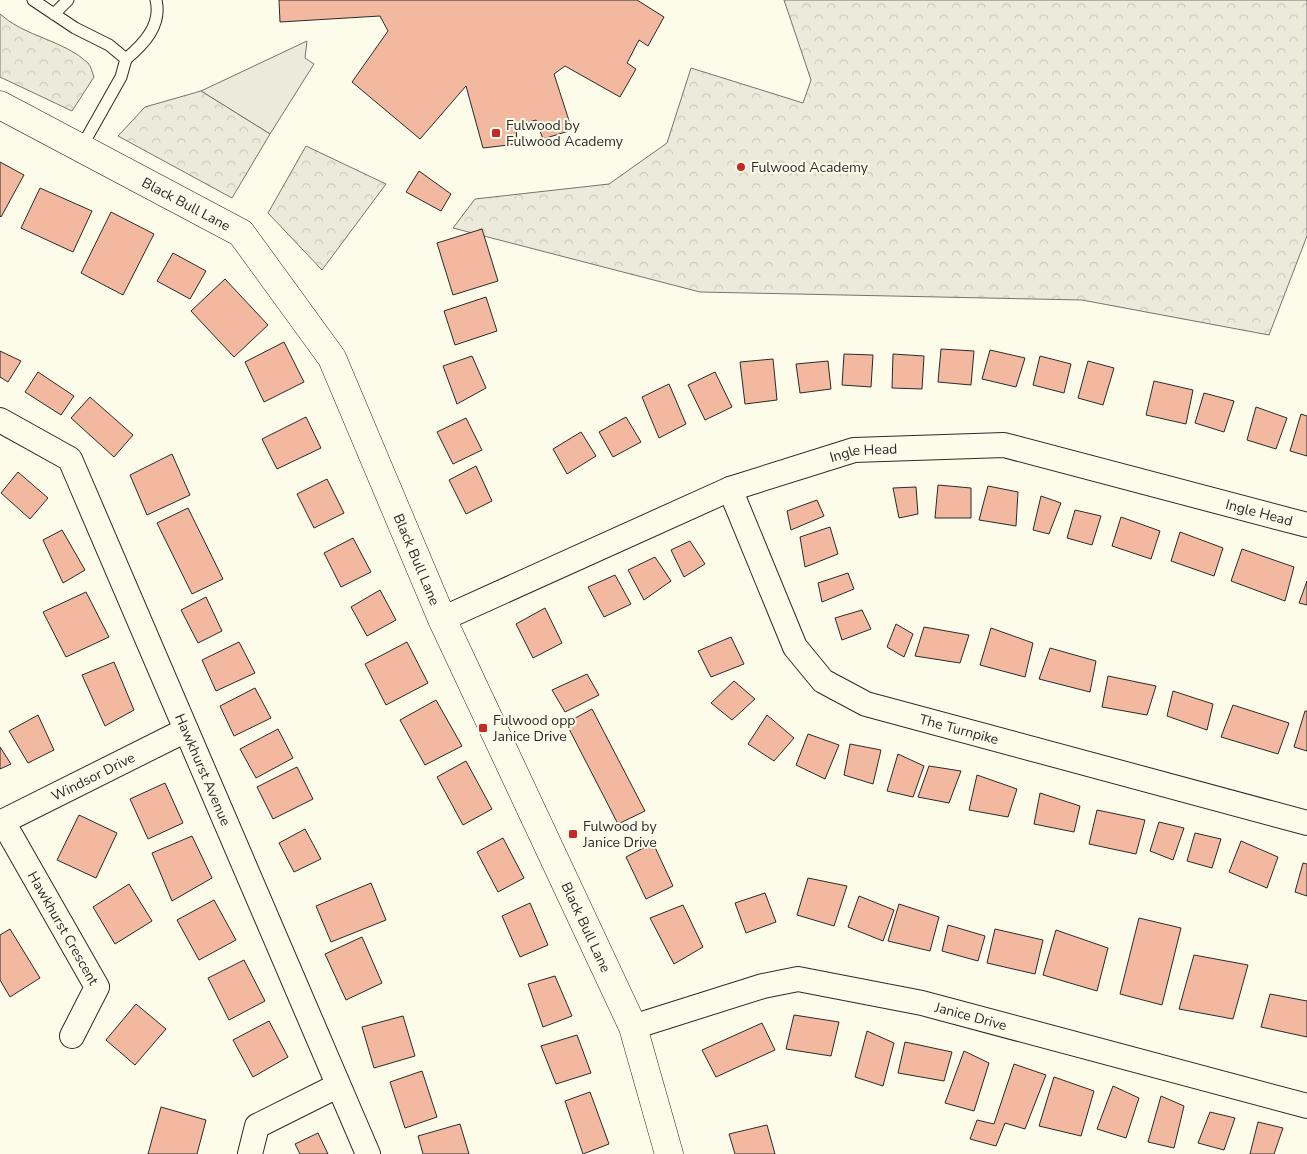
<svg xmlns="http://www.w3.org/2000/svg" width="1307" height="1154" viewBox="0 0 1307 1154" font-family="'Nunito Sans',sans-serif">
<defs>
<pattern id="forest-crowns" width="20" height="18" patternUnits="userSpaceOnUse" patternTransform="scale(1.25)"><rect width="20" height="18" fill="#ecebdb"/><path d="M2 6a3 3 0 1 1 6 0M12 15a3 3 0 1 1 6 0" fill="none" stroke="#cbcabc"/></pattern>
</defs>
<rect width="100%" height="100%" fill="#fdfbea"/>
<!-- green -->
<polygon fill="#ecebdb" stroke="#74746e" points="307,41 305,58 314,64 270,134 201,91"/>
<!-- forest -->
<g fill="url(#forest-crowns)" stroke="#74746e">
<polygon points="784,0 1307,0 1307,236 1269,335 1082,300 700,292 453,228 475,199 609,184 667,143 691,68 803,103 811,80"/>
<path d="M0,14c25,23 64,26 88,49 3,3 4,9 6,14l-22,34 -72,-34z"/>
<polygon points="201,91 270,134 232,198 118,136 145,107"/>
<polygon points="306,146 386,184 322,270 268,213"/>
</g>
<!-- building -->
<g fill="#f2b8a0" stroke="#2b2b2b">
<polygon points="279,0 637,0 664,17 648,46 639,40 627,63 636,69 620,97 565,66 554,74 572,130 543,139 536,120 516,126 517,144 483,148 466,86 420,139 352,82 388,31 380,16 280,22"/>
<polygon points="0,162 24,175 1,217 0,216"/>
<polygon points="419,171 451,194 441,211 406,192"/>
<polygon points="40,188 92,211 73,252 21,228"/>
<polygon points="111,212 154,234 123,295 81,273"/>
<polygon points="482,229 498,281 453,295 437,243"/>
<polygon points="173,253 206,271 190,299 157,281"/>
<polygon points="225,279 268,325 234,357 191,311"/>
<polygon points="486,297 497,331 455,345 444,311"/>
<polygon points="284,342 304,382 264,402 245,362"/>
<polygon points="941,349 974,351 971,385 938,382"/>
<polygon points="990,350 1025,358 1016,387 982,379"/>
<polygon points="0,351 21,361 8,382 0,377"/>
<polygon points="844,354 873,355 871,387 842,385"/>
<polygon points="893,354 924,356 922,389 892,388"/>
<polygon points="472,356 486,388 457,404 443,366"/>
<polygon points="1040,356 1071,364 1064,393 1033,385"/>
<polygon points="773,359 777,400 745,404 740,362"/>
<polygon points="828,361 831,389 800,393 796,364"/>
<polygon points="1088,361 1114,368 1103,405 1078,398"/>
<polygon points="38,372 74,396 61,415 25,392"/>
<polygon points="715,372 732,407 705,420 688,385"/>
<polygon points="1154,381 1193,390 1186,424 1146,415"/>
<polygon points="669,384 686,424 659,438 642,397"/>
<polygon points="1204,393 1234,401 1224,432 1195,423"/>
<polygon points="90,397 133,435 114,457 71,418"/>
<polygon points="1256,407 1287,418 1276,449 1247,440"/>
<polygon points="1301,414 1307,416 1307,456 1290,451"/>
<polygon points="306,417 321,448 277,469 262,439"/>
<polygon points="626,417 641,442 613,457 599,432"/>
<polygon points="466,418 482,450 453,464 437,432"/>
<polygon points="581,432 596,456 567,474 553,449"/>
<polygon points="172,454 190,495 147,515 130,475"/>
<polygon points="476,466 492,501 466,514 449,480"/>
<polygon points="18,472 48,498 30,519 1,493"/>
<polygon points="327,479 344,513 314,528 297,494"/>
<polygon points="938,485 971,488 971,518 935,518"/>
<polygon points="988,486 1018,492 1016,526 979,520"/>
<polygon points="916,487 918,514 899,518 893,488"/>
<polygon points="1041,496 1061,503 1049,534 1033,530"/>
<polygon points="817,500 824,516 791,530 787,511"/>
<polygon points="188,508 223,579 192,594 157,523"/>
<polygon points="1075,510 1101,516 1092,545 1067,538"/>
<polygon points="1121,517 1160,531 1151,559 1112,546"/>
<polygon points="830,527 838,554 805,567 800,537"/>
<polygon points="62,530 85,570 63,583 43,540"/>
<polygon points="1180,532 1223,548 1214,576 1171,561"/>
<polygon points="353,538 371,572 341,587 324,553"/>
<polygon points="690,541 705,564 684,577 671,550"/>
<polygon points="1242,549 1294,567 1285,601 1231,581"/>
<polygon points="655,557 671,581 644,600 628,570"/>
<polygon points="848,573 854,589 822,602 818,583"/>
<polygon points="615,575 631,604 604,617 588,587"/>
<polygon points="1307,581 1307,605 1299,603"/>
<polygon points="380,590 396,620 367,636 351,607"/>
<polygon points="86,592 109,637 66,657 43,612"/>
<polygon points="206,597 222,631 198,643 181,610"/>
<polygon points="545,608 562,643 533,658 516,624"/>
<polygon points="862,610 871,629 842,640 835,618"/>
<polygon points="896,624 913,634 904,657 887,647"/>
<polygon points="924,627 969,635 960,663 915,656"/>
<polygon points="991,628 1033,643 1025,677 980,665"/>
<polygon points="731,637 744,664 711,677 698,651"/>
<polygon points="239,642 255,673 216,691 202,660"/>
<polygon points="407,642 428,683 386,705 365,664"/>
<polygon points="1050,648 1096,661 1090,692 1039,679"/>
<polygon points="114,662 134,710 105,726 82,675"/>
<polygon points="587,674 599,695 565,712 552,690"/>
<polygon points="1108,676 1156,686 1147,715 1102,707"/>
<polygon points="734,681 755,699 732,720 711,703"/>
<polygon points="255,688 271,718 234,736 220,706"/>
<polygon points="1173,691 1213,704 1207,730 1167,716"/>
<polygon points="436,700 462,746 425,765 400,720"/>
<polygon points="1233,705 1289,723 1278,754 1221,737"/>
<polygon points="592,709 645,811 618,824 566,723"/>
<polygon points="1305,711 1307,711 1307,751 1294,747"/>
<polygon points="38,715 54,750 28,763 9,731"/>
<polygon points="767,715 794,738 774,761 748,744"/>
<polygon points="278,729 293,758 256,778 240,749"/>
<polygon points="808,734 839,745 825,779 796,765"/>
<polygon points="850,744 881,750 873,784 844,775"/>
<polygon points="0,747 11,764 0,769"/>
<polygon points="898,754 924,766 913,797 887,791"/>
<polygon points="466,761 492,809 463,825 437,777"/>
<polygon points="929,766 961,771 949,803 918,797"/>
<polygon points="297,767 313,799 273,819 257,787"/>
<polygon points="977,775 1017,789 1008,817 969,810"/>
<polygon points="165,783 183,823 148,839 130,799"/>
<polygon points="1040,793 1080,806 1074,832 1034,824"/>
<polygon points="1097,810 1145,820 1136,854 1089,844"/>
<polygon points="79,815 117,833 96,878 57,860"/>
<polygon points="1159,822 1184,828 1173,860 1150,851"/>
<polygon points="305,829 321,859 294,872 279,843"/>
<polygon points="1195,833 1221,839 1212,868 1187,861"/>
<polygon points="192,836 212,878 172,901 152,853"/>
<polygon points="503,838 524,878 498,892 477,852"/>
<polygon points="1241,841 1278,857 1267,888 1229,872"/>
<polygon points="653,843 673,886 646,899 626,857"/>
<polygon points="1303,863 1307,864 1307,896 1295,892"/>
<polygon points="808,878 847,886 834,926 797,915"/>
<polygon points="371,883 386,920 331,942 316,906"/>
<polygon points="129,884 152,921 115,944 93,907"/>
<polygon points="765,893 776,922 746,933 735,903"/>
<polygon points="859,896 894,910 883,941 848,927"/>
<polygon points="214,900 236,940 199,960 177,920"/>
<polygon points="530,903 548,945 520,957 502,916"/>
<polygon points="899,904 939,917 930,951 888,941"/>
<polygon points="683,905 703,947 674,964 650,918"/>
<polygon points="1139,918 1181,928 1162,1005 1120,994"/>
<polygon points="948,925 985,936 978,961 942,951"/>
<polygon points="10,929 40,978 10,997 0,980 0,935"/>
<polygon points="995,929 1043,940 1035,974 987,963"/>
<polygon points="1056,930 1108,948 1097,991 1043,975"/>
<polygon points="362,937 382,983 346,1000 325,954"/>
<polygon points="1194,955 1248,965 1233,1019 1179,1009"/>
<polygon points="244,960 265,1001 229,1020 208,978"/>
<polygon points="555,976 572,1016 543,1027 528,984"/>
<polygon points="1270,994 1307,1001 1307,1037 1261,1027"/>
<polygon points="136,1004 166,1029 135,1065 106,1040"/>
<polygon points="794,1015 839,1022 831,1056 786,1049"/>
<polygon points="403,1016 415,1056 374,1068 362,1027"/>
<polygon points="269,1021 288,1057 253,1077 233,1040"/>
<polygon points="762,1023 775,1050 716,1077 702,1050"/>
<polygon points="867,1031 894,1043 883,1086 855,1077"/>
<polygon points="577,1035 591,1073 556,1084 541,1046"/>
<polygon points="905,1042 952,1052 944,1081 898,1073"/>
<polygon points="964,1051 989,1063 974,1111 945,1103"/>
<polygon points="1014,1064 1046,1075 1025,1129 1005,1123 996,1146 970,1139 977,1120 994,1124"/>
<polygon points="422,1071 437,1117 405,1128 390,1082"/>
<polygon points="1054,1077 1094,1091 1081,1136 1039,1126"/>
<polygon points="1113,1086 1139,1098 1126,1138 1097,1129"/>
<polygon points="590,1092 609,1144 583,1154 565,1101"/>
<polygon points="1161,1096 1184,1106 1174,1148 1148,1142"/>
<polygon points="161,1107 206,1120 197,1154 148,1154"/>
<polygon points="1210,1112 1235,1118 1224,1150 1198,1143"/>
<polygon points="1258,1122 1283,1128 1274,1154 1250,1154"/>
<polygon points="460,1124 469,1154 423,1154 418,1136"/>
<polygon points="767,1125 775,1154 735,1154 729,1134"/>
<polygon points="318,1133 328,1154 300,1154 295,1144"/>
</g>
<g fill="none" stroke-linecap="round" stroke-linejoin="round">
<defs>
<g id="lane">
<polyline points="33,0 75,28 109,45 126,59 121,77 81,148"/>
<polyline points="54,14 68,0"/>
<path d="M126,59c18,-15 36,-34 30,-59"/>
</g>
<g id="street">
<path id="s1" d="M0,420l70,39 298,695"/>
<path id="s2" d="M730,489l65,158 28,34 43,23 441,119"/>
<path id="s3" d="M442,619l288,-130 124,-39 150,-5 303,80"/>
<path id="s4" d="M3,822l94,165 -25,49"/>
<path id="s5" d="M0,823l186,-93"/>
<path id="s6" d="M633,1027l130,-41 35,-7 124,24 385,103"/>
<polyline points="250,1154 257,1126 337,1086"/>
</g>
<g id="secondary">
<path id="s7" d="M0,105l241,128 91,125 110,261 191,408 36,127"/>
</g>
</defs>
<!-- lane casing -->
<use href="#lane" stroke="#2b2b2b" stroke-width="13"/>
<!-- street casing -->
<use href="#street" stroke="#2b2b2b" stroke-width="26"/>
<!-- secondary casing -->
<use href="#secondary" stroke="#2b2b2b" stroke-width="29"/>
<!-- lane -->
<use href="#lane" stroke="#fdfbea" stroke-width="11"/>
<!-- street -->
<use href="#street" stroke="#fdfbea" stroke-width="24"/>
<!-- secondary -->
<use href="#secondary" stroke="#fdfbea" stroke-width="28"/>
</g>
<!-- markers -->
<g fill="#c62828" stroke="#fdfbea" stroke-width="2">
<rect x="491" y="128" width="10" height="10" rx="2.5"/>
<circle cx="741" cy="167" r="5"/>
<rect x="478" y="723" width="10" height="10" rx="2.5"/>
<rect x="568" y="829" width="10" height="10" rx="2.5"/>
</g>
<g text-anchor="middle" stroke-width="4" stroke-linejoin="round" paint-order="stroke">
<!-- poi labels -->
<g font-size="14" fill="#2b2b2b" stroke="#fdfbea" text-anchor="start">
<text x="506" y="130">Fulwood by<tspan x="506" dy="16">Fulwood Academy</tspan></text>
<text x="751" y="172">Fulwood Academy</text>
<text x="493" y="725">Fulwood opp<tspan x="493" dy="16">Janice Drive</tspan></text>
<text x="583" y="831">Fulwood by<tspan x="583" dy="16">Janice Drive</tspan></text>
</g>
<!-- street labels -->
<g font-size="14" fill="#2b2b2b" stroke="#fdfbea">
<text dy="5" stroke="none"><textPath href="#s7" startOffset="211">Black Bull Lane</textPath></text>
<text dy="5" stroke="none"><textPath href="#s3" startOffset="455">Ingle Head</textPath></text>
<text dy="5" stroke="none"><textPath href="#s3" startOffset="860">Ingle Head</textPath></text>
<text dy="5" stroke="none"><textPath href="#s7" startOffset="646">Black Bull Lane</textPath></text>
<text dy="5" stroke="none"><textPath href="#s2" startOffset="360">The Turnpike</textPath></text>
<text dy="5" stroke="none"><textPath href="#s1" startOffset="418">Hawkhurst Avenue</textPath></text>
<text dy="5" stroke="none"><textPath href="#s5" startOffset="104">Windsor Drive</textPath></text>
<text dy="5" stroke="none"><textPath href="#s4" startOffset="122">Hawkhurst Crescent</textPath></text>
<text dy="5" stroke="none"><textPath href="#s7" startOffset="1051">Black Bull Lane</textPath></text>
<text dy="5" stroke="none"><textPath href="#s6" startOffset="349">Janice Drive</textPath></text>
</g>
</g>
</svg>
